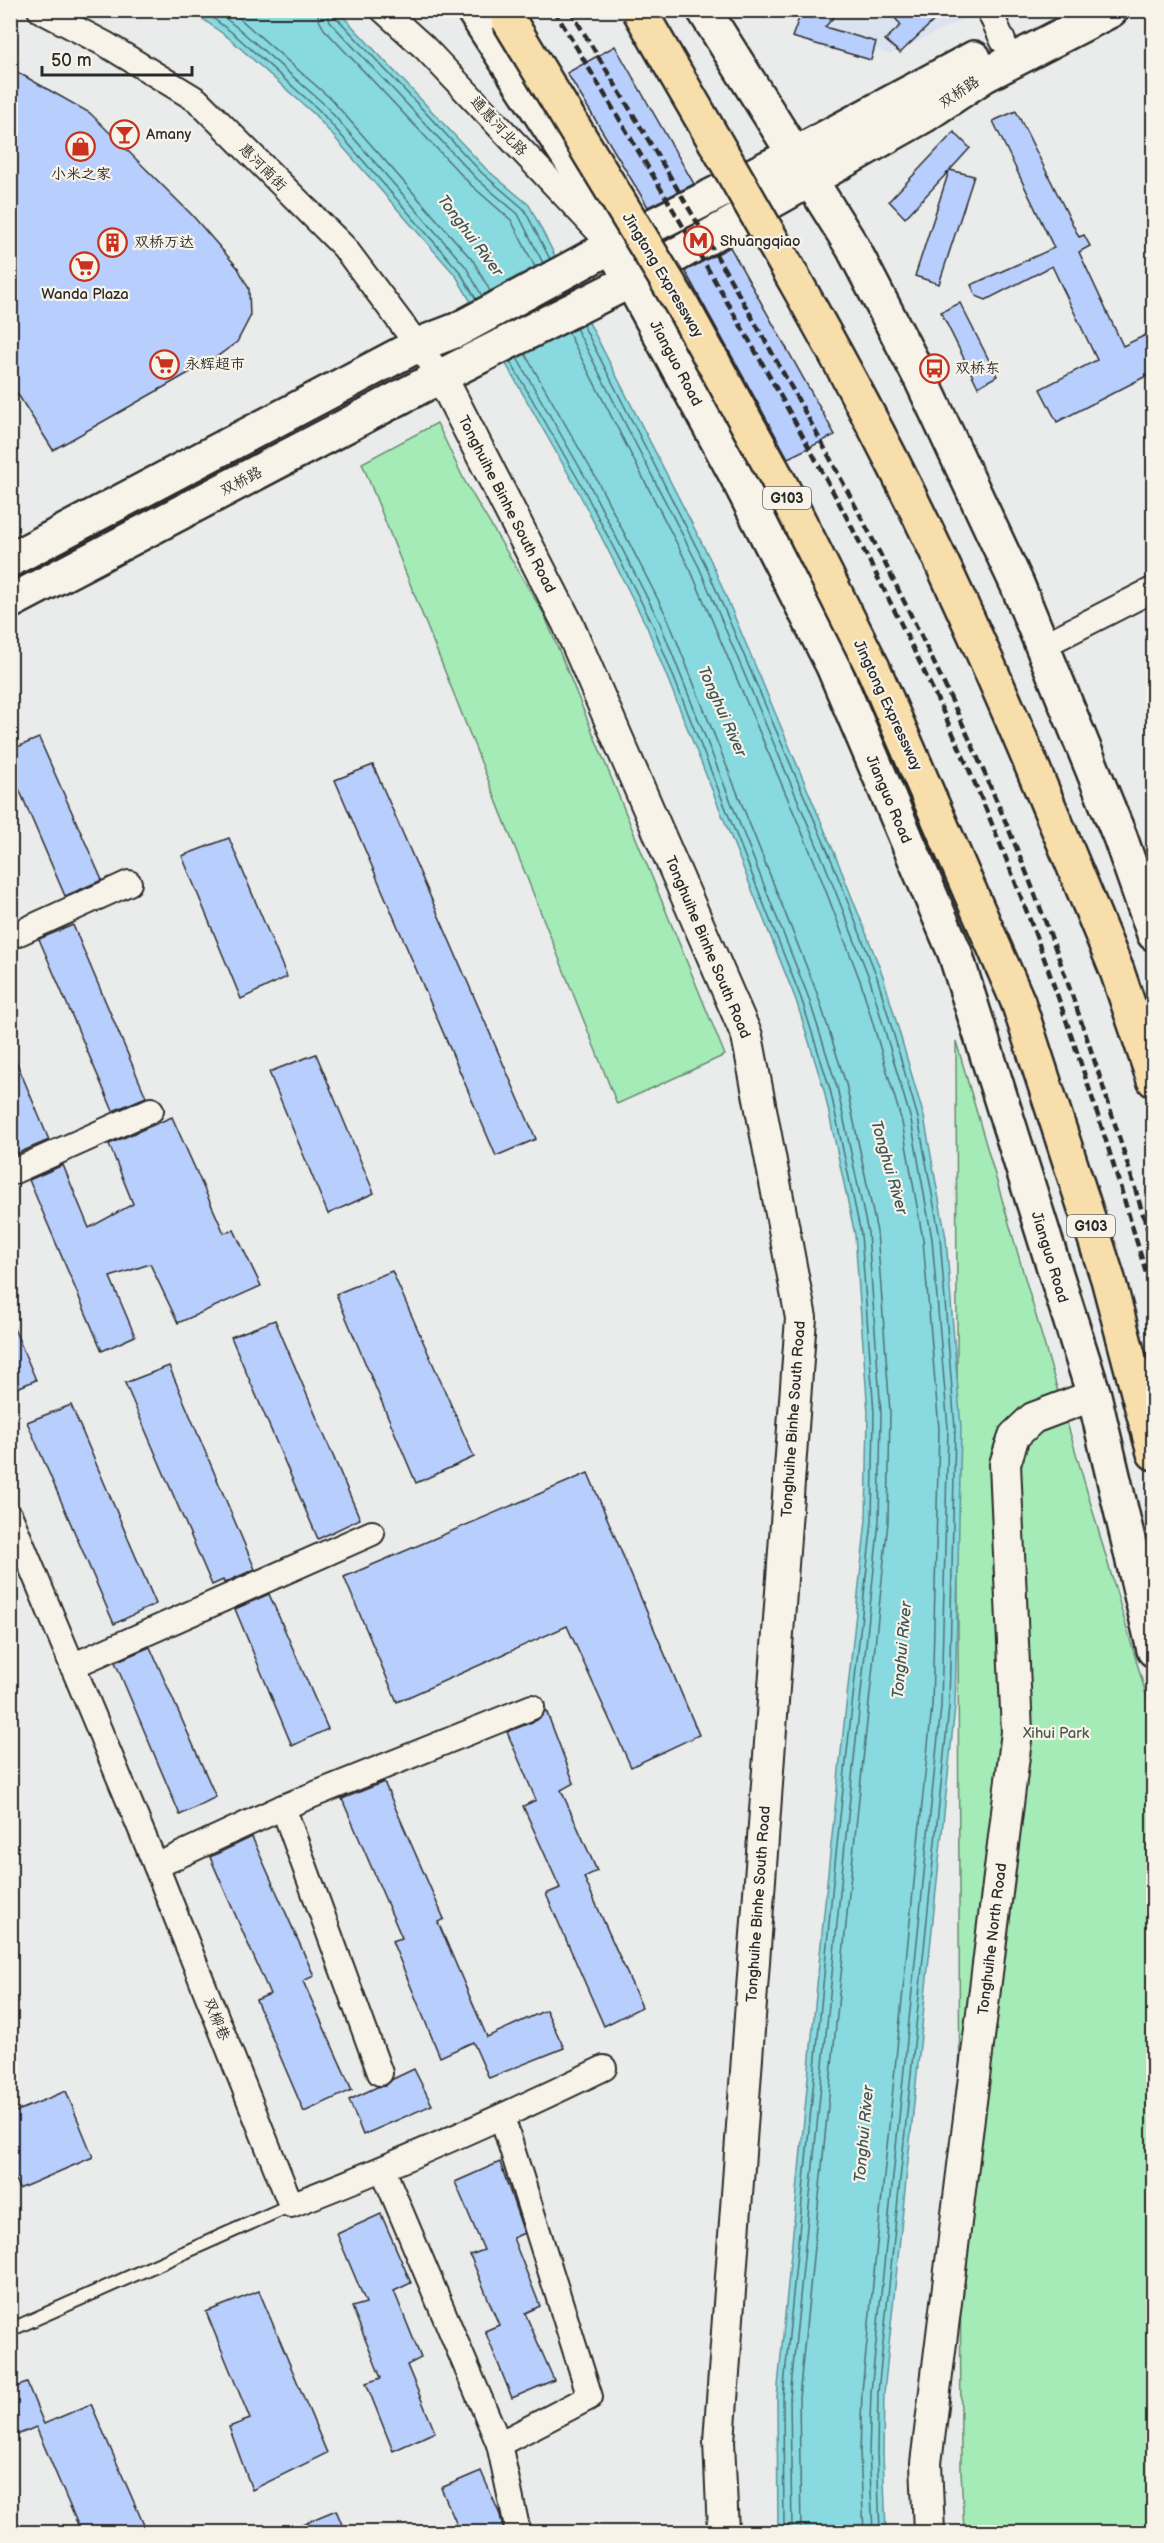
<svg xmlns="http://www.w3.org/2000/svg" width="1164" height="2543" viewBox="0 0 1164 2543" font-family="'Balsamiq Sans','LXGW WenKai TC',sans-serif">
<rect width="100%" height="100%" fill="#eaecec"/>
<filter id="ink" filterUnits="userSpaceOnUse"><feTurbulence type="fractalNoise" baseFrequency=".0167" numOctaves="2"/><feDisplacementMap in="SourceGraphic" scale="12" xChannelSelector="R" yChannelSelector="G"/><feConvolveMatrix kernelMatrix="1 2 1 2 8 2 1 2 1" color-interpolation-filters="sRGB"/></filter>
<g filter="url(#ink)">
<!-- built -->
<polygon fill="#dbe3f1" points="778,11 980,11 890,55"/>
<!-- green -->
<g fill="#a5ebb7" stroke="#688b71" stroke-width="1.5">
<polygon points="437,423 465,482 544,614 725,1055 617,1104 362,463"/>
<polygon points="956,1041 1153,1718 1153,2532 964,2532 961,2470"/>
</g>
<!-- water -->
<polygon fill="#88d9e0" stroke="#639398" stroke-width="1.5" points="192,11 338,11 486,169 529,205 711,561 836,857 883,976 924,1117 946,1238 961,1428 955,1707 884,2393 883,2453 886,2532 778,2532 777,2397 827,1882 866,1520 868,1413 855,1235 824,1090 796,1000 647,627 577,489 456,276 314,114 230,39"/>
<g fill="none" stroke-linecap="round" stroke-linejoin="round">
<!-- shore -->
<g stroke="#507173" stroke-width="1.5">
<polyline points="202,10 234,34 319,110 460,272 476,299"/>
<polyline points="215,10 239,29 324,104 466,267 482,296"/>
<polyline points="230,10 330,98 474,262 490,291"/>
<polyline points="317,10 319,20 324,29 471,185 511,220 535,267"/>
<polyline points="326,10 330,22 477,179 518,214 543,263"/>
<polyline points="334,10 336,17 482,173 524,209 550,259"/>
<polyline points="583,325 705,564 831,859 877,977 918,1118 940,1238 955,1428 949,1707 878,2392 877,2453 880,2532"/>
<polyline points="576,328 699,567 824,862 870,980 911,1120 932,1239 948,1428 941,1707 871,2392 869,2453 873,2532"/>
<polyline points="568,332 691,571 816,865 861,983 902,1122 923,1240 939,1429 932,1706 862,2391 860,2453 864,2532"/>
<polyline points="525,354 596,478 668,619 817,993 846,1084 877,1232 890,1412 888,1522 850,1884 799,2398 801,2532"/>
<polyline points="517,358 588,482 660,623 808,996 837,1087 868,1233 881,1413 879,1521 841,1883 790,2398 792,2532"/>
<polyline points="510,361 582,486 653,625 801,998 830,1089 861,1234 874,1413 872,1521 833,1882 783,2397 784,2532"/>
</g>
</g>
<!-- building -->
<g fill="#b8cefd" stroke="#2b2b2b" stroke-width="1.5">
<polygon points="802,10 840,10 825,27 876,42 871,60 792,37"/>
<polygon points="888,10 945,10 900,53 885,40 901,25"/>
<polygon points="615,46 694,184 648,207 567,73"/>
<polygon points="10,68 90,113 192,215 238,268 249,289 250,317 237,342 215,358 53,450 10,382"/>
<polygon points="1016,111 1079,237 1084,235 1090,246 1079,252 1123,346 1154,331 1154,372 1057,422 1040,389 1097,360 1052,266 986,300 976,296 971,285 1054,248 993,121"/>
<polygon points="954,132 970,148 950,170 974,176 939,284 915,276 949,171 905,218 889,201"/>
<polygon points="730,247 835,435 788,458 685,271"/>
<polygon points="960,303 997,376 978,387 941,312"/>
<polygon points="39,738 102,880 65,896 10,768 10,750"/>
<polygon points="373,765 536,1139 496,1156 335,780"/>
<polygon points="229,838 287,977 241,999 182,856"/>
<polygon points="73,925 146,1097 113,1111 39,939"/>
<polygon points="11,1049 49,1140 16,1154 10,1141"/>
<polygon points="316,1054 374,1193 328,1214 269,1072"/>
<polygon points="172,1117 224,1233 234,1230 261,1286 178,1323 150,1264 110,1277 135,1336 102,1351 29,1180 63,1165 89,1228 133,1204 109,1144"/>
<polygon points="392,1271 474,1457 416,1483 336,1294"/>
<polygon points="10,1319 36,1380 10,1391"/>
<polygon points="275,1320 360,1519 318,1539 231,1337"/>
<polygon points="169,1366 255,1569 224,1583 223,1580 212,1585 125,1383"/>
<polygon points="71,1405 156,1604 114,1624 27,1422"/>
<polygon points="588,1473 699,1735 631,1767 567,1626 397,1702 344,1577"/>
<polygon points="269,1594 328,1729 292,1746 235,1609"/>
<polygon points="150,1647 216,1797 180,1815 115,1662"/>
<polygon points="546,1710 574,1783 561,1790 597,1871 584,1877 642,2007 604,2026 546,1894 560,1888 523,1806 536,1800 507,1732 537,1720"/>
<polygon points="384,1782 444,1919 438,1922 487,2037 546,2010 564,2048 489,2078 473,2042 440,2057 392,1941 402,1938 342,1799"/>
<polygon points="252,1837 314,1976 303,1981 352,2090 304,2112 256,2000 270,1994 210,1857"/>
<polygon points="414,2069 432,2105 363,2135 349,2100 377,2087 385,2086 393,2079"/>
<polygon points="66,2091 93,2157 19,2189 10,2167 10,2114"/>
<polygon points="500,2162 524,2233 513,2238 540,2306 525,2313 554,2380 512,2398 485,2331 499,2325 470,2255 484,2250 455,2182"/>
<polygon points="381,2214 411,2283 394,2291 421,2358 407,2365 435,2432 393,2451 366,2383 381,2378 352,2307 366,2303 337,2234"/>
<polygon points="259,2291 327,2453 252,2490 229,2427 250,2419 206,2312"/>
<polygon points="27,2383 44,2424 91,2404 147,2532 81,2532 36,2427 10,2438 10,2389"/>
<polygon points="481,2471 500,2515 504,2532 460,2532 441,2488"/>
<polygon points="336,2510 345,2532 283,2532"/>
</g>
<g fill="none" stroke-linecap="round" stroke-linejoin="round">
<defs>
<polyline id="service" points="10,2330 291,2205"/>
<g id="minor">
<polyline points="40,10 107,45 197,100 344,247 441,376"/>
<polyline points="383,10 425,48 599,232"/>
<polyline points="989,10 1003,41"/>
<polyline points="1042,646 1154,589"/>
<polyline points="10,937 129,883"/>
<polyline points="10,1173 151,1110"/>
<path d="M10,1516l146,350 135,339c107,-41 210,-87 313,-137"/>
<polyline points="72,1666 372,1533"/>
<polyline points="283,1807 532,1707"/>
<polyline points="156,1866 283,1807 380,2073"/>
<polyline points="383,2170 499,2444 518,2532"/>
<polyline points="499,2444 590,2397 502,2117"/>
</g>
<g id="tertiary">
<polyline points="441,376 568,624 747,1036 801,1318 719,2441 723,2532"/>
<polyline points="929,2532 926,2463 1017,1732 1005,1464 1014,1436 1033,1418 1094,1395"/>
</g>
<g id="secondary">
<polyline points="473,10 581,176 612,246 737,477 833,666 955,953 1094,1395 1154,1650"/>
<polyline points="704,10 853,248 922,381 1017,584 1120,837 1154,934"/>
<polyline points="10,560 418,345 457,330 612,246 793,155 974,58"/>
<polyline points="10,602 441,376 632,280 925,115 985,75 1111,10"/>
</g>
<g id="motorway">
<polyline points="1117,971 1154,1080"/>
<polyline points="1018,1002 1108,1279 1154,1453"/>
</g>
</defs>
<!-- service casing -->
<use href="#service" stroke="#2b2b2b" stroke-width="16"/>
<!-- minor casing -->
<use href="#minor" stroke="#2b2b2b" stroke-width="28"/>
<!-- tertiary casing -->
<use href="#tertiary" stroke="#2b2b2b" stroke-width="34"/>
<!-- secondary casing -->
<use href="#secondary" stroke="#2b2b2b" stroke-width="38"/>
<!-- motorway casing -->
<use href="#motorway" stroke="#2b2b2b" stroke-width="38"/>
<!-- service -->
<use href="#service" stroke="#f7f3e8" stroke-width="12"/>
<!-- minor -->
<use href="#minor" stroke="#f7f3e8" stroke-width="24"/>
<!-- tertiary -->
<use href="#tertiary" stroke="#f7f3e8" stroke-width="30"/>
<!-- secondary -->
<use href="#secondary" stroke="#f7f3e8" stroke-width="33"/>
<!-- motorway -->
<use href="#motorway" stroke="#f8deab" stroke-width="33"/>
<!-- rail -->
<g stroke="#2b2b2b" stroke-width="4.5" stroke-dasharray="9 4.5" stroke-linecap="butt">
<path d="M554,10c140,234 283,469 396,717 84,185 148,378 204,574"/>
<path d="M570,10c153,252 304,508 421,778 66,150 116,306 163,463"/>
</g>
<defs>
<g id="motorway-bridge">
<path d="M639,10c84,147 172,292 249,443 86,168 157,343 229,518"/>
<polyline points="508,19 683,307 783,489 873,668 1018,1002"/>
</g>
</defs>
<!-- motorway-bridge casing -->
<use href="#motorway-bridge" stroke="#2b2b2b" stroke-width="38" stroke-linecap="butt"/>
<!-- motorway-bridge -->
<use href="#motorway-bridge" stroke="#f8deab" stroke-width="33"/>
</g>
</g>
<!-- icons -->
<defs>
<symbol id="bar-ring" viewBox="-11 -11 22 22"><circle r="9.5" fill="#f7f3e8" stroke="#c8321e" stroke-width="1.5"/><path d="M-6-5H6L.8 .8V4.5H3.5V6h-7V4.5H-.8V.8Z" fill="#c8321e"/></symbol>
<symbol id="shop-ring" viewBox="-11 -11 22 22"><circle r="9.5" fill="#f7f3e8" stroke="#c8321e" stroke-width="1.5"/><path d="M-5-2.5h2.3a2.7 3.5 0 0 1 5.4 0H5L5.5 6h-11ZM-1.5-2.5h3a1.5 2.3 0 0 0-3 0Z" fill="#c8321e"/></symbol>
<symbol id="metro-ring" viewBox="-11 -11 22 22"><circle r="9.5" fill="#f7f3e8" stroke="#c8321e" stroke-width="1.5"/><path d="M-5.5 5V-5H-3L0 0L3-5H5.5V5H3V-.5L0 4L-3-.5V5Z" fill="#c8321e"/></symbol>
<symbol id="building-ring" viewBox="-11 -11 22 22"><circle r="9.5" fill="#f7f3e8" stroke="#c8321e" stroke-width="1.5"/><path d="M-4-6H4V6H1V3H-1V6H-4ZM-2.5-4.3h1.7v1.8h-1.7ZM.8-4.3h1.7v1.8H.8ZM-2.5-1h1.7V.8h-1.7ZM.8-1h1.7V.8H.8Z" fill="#c8321e"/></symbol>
<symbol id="supermarket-ring" viewBox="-11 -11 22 22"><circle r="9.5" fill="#f7f3e8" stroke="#c8321e" stroke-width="1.5"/><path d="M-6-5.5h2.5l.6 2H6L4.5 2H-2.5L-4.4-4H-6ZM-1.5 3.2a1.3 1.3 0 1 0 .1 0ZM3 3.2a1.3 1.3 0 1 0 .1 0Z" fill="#c8321e"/></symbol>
<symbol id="bus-ring" viewBox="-11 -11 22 22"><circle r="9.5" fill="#f7f3e8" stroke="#c8321e" stroke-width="1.5"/><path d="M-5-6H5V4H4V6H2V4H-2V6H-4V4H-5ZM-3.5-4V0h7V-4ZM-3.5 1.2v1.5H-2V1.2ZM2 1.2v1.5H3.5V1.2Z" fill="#c8321e"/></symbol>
</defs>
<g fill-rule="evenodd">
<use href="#bar-ring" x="108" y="118" width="33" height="33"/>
<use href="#shop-ring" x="64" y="130" width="33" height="33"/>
<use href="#metro-ring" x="682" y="224" width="33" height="33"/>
<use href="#building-ring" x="96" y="226" width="33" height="33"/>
<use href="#supermarket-ring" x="68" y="250" width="33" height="33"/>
<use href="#supermarket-ring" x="148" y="348" width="33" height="33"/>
<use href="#bus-ring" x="918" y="352" width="33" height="33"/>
</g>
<g text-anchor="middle" stroke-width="4.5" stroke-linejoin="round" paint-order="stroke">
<!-- shield labels -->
<g fill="#f7f3e8" stroke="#686764" stroke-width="1.5">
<rect x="763" y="487" width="48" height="22" rx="4.5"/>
<rect x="1067" y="1215" width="48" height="22" rx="4.5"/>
</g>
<g font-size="14" font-weight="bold" fill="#2b2b2b">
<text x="787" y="503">G103</text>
<text x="1091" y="1231">G103</text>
</g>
<!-- street labels -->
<g font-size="15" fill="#2b2b2b" stroke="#f7f3e8">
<text transform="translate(959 92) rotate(-34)" y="5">双桥路</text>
<text transform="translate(499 126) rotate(47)" y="5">通惠河北路</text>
<text transform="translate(263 167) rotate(45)" y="5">惠河南街</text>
<text transform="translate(663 275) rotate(59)" y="5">Jingtong Expressway</text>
<text transform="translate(676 363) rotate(62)" y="5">Jianguo Road</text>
<text transform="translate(241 481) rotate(-28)" y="5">双桥路</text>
<text transform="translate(507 504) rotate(63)" y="5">Tonghuihe Binhe South Road</text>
<text transform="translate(888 705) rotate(65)" y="5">Jingtong Expressway</text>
<text transform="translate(889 799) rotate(67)" y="5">Jianguo Road</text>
<text transform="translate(708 947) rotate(67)" y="5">Tonghuihe Binhe South Road</text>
<text transform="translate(1050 1257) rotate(73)" y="5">Jianguo Road</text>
<text transform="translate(793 1419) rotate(-86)" y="5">Tonghuihe Binhe South Road</text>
<text transform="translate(758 1904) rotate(-86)" y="5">Tonghuihe Binhe South Road</text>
<text transform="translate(992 1939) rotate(-83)" y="5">Tonghuihe North Road</text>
<text transform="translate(217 2019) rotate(68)" y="5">双柳巷</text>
</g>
<!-- poi labels -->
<g font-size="15" fill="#2b2b2b" stroke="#f7f3e8" text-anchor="start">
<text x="146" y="139">Amany</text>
<text x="81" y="179" text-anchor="middle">小米之家</text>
<text x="720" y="246">Shuangqiao</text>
<text x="134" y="247">双桥万达</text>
<text x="85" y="299" text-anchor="middle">Wanda Plaza</text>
<text x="185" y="369">永辉超市</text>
<text x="955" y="373">双桥东</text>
</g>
<!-- park labels -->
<g font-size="15" fill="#4a5b4e" stroke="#f7f3e8">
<text x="1056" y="1738">Xihui Park</text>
</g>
<!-- water labels -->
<g font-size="16" font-style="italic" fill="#425658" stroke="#f7f3e8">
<text transform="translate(471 235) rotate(53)" y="6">Tonghui River</text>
<text transform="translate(723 711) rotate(66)" y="6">Tonghui River</text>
<text transform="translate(890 1167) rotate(74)" y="6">Tonghui River</text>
<text transform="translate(901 1650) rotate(-85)" y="6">Tonghui River</text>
<text transform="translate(863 2134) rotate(-85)" y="6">Tonghui River</text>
</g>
</g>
<!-- margin -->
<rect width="1164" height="2543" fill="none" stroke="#f7f3e8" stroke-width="36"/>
<rect x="18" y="18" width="1128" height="2507" fill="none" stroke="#2b2b2b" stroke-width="2" filter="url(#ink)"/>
<!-- scale -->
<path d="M42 66v9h150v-9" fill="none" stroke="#2b2b2b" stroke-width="3"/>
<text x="51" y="66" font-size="18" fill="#2b2b2b" stroke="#f7f3e8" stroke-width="4.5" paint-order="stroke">50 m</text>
</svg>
